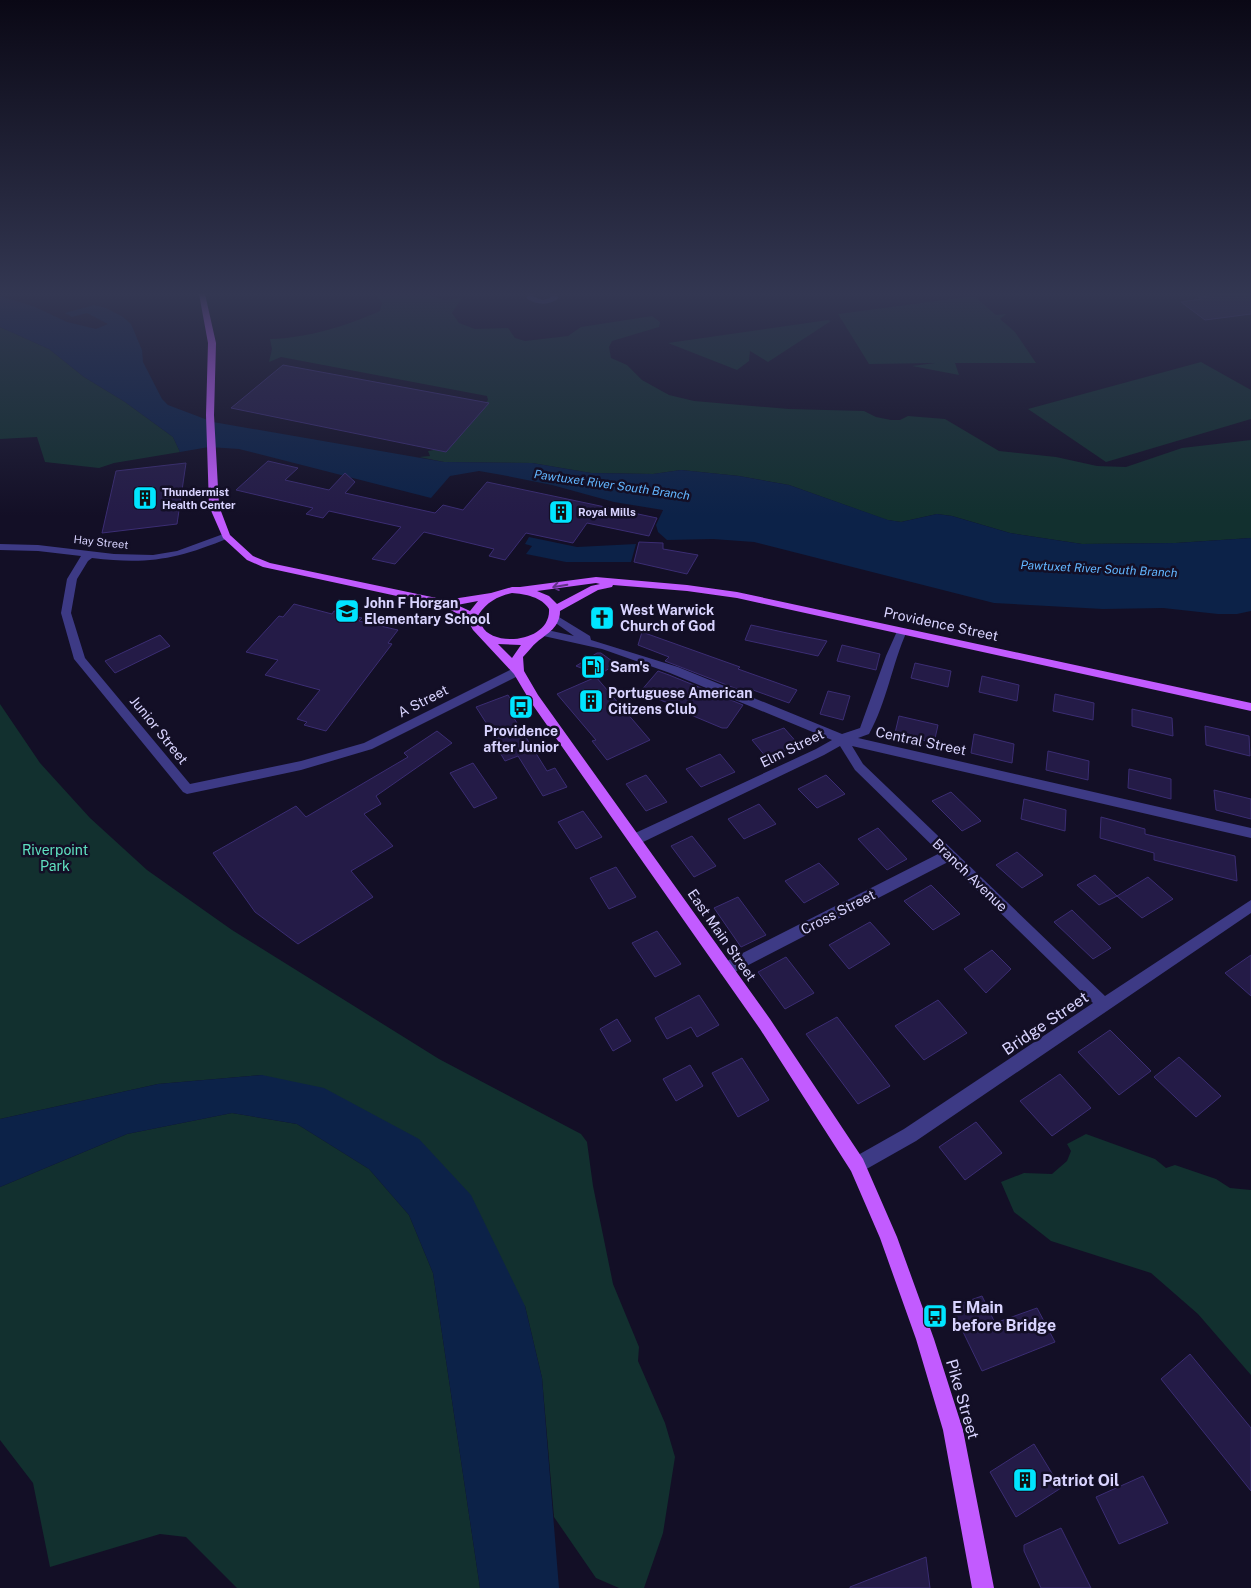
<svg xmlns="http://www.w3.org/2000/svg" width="1251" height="1588" viewBox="0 0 1251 1588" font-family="'Public Sans',sans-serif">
<rect width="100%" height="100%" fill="#130f26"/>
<!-- green -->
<g fill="#12302f">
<path d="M375,294h49l20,6 18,-2 -10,15 7,10 16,6 33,-1 7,10 10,3 43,-5 13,-9 71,-11 8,6 -1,5 -47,14 -3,6 2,11 16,7 15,15 27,15 25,6 95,8 75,2 12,6 15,3h9l8,-4 37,3 54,32 57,6 41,9 29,1 56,-19 69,-8v98l-75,5 -94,1 -72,-11 -58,-17 -15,-2 -36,8 -14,-2 -98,-35 -50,-9 -58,-6 -28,4 -62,-1 -59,-10 -88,-1 -25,-5 11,-1 -2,-5c26,-3 44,-33 60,-51l-1,-4 -206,-39 -12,5 3,-13 -2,-10c38,-1 76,-13 110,-28l2,-8z"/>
<polygon points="974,296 996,315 1006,314 1000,319 1015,332 1036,363 955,363 959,375 912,366 935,363 869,364 838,314"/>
<polygon points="828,320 831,321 768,362 750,351 749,361 737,370 668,343"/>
<polygon points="0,327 49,349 84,377 125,402 173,437 180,452 114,463 99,468 45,462 37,437 0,439"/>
<polygon points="1201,362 1251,390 1251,419 1106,462 1028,409"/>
<polygon points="0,704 40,763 90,818 147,870 232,930 439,1059 581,1134 587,1142 593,1186 613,1284 639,1347 638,1361 665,1423 675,1457 663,1533 644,1588 619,1588 596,1578 554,1517 542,1378 525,1306 262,1075 158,1084 0,1119"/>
<polygon points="232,1113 297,1124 369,1169 409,1215 433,1273 480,1588 237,1588 186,1537 160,1534 50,1567 33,1483 0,1440 0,1187 127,1134"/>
<polygon points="1086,1134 1155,1159 1166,1168 1175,1165 1216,1179 1230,1188 1251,1190 1251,1375 1198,1314 1151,1273 1051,1241 1014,1212 1001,1182 1024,1173 1052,1174 1067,1161 1071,1151 1067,1144"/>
</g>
<!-- water -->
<g fill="#0c2248">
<polygon points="0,296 35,307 67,322 96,329 108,324 87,313 72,317 65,313 94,305 106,308 123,317 131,324 142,350 143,362 162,399 168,405 213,422 444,462 532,463 591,473 653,474 681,470 739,476 789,485 888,520 901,522 937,514 952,516 1010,533 1082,544 1176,543 1251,538 1251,611 1237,614 1218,614 1163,608 1103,609 994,603 754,542 713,539 667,540 658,532 656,525 663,510 614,502 552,485 502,475 479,471 450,476 431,498 239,449 209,447 180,452 173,437 125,402 84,377 49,349 0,327"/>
<polygon points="529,537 577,547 636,544 631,562 566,562 526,554 532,546 525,544"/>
<polygon points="262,1075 324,1088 419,1139 471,1195 525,1306 542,1378 559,1588 480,1588 433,1273 409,1215 369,1169 297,1124 232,1113 127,1134 0,1187 0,1119 158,1084"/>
</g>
<!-- building -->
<g fill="#241b47" stroke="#3b2d73">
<polygon points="1225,294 1251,294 1251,314 1205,320 1181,302 1202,299 1198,297"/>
<polygon points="283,365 489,403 446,452 231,408"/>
<polygon points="268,461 298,468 285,480 329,490 345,473 355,482 345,493 435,513 443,505 463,510 487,482 657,518 649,536 587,523 573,543 526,533 505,560 489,556 494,549 424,532 395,564 372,559 401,527 329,511 323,518 306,514 313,508 236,490"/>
<polygon points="186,463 177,524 102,533 116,471"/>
<polygon points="639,542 663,543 663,549 698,555 687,574 634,562"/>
<polygon points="294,604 332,614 334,611 362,618 359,621 398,630 388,643 392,644 326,731 304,725 307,722 297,719 320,690 265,675 278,660 246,652 279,616 283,617"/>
<polygon points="751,625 787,633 827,641 818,656 745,640"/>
<polygon points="642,632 740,667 738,669 797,690 789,703 753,690 750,694 665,661 669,657 638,645"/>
<polygon points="160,635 170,646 115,673 105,661"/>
<polygon points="842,645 880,654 876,670 837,661"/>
<polygon points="597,653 601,653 616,664 599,675 576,666"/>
<polygon points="915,663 951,671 948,687 911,678"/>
<polygon points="658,671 669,675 743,705 727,728 722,728 691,715 693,713 640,692"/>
<polygon points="982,676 1019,685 1017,701 979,692"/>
<polygon points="596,677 650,740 607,760 592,741 596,740 557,694"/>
<polygon points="828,691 850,696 843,720 820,714"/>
<polygon points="1055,694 1094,703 1093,720 1053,711"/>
<polygon points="508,695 519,713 512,715 547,771 555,768 567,787 543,796 518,756 505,761 493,741 497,740 476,707"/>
<polygon points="1132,709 1172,718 1173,736 1132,726"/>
<polygon points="899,716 938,725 934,743 895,733"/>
<polygon points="1205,726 1249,736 1250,756 1206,745"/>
<polygon points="784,728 799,745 767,758 752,740"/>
<polygon points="437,731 452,743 376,796 381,804 364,814 393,846 351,871 373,897 298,944 255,912 213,853 296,806 306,817 408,757 404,753"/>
<polygon points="974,734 1014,744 1012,763 971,753"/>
<polygon points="1048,751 1089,761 1088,780 1046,770"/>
<polygon points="720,754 735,772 701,787 686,769"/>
<polygon points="473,763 497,798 474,808 450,773"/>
<polygon points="1129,769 1171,779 1171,799 1128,788"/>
<polygon points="646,775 667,802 646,811 626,784"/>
<polygon points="826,775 845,794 817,808 798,789"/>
<polygon points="1214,790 1251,799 1251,819 1216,810"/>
<polygon points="951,792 981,821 962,831 932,801"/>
<polygon points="1024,799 1066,810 1065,831 1021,819"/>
<polygon points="759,804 776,824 744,839 728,819"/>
<polygon points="583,811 602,837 576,849 558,822"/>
<polygon points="1101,817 1145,829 1145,834 1235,856 1237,881 1154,860 1154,853 1100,838"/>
<polygon points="878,828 907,859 887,870 858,839"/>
<polygon points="692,836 716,866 694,877 671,846"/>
<polygon points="1017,852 1043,875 1022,888 996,865"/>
<polygon points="819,863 839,884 804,903 785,881"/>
<polygon points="616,867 636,897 609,909 590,878"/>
<polygon points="1095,875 1117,896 1099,905 1077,885"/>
<polygon points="1148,877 1173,899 1142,918 1117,896"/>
<polygon points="931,885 960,914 933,930 904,901"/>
<polygon points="738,897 766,935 741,947 714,908"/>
<polygon points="1072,910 1111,948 1093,959 1054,922"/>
<polygon points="870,922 890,944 849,969 829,945"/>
<polygon points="657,931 681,964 655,977 632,943"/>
<polygon points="992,950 1011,969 986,993 964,969"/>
<polygon points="1251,955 1251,996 1225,973"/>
<polygon points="786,957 814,993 785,1009 758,972"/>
<polygon points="699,995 719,1025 697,1037 691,1027 667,1039 655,1018"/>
<polygon points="938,1000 967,1033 924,1060 895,1026"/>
<polygon points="837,1017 890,1086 858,1104 806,1034"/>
<polygon points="617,1019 631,1041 613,1051 600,1029"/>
<polygon points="1110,1030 1151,1071 1119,1095 1078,1052"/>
<polygon points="1179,1057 1221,1096 1196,1117 1154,1077"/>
<polygon points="742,1058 769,1100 738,1117 712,1073"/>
<polygon points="690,1065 703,1086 676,1101 663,1079"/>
<polygon points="1060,1074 1091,1108 1052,1136 1020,1101"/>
<polygon points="976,1122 1002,1153 965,1180 939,1147"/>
<polygon points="982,1296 995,1323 1037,1308 1055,1342 982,1371 951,1307"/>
<polygon points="1190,1354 1251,1428 1251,1491 1161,1379"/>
<polygon points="1034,1444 1061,1488 1016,1517 990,1472"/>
<polygon points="1143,1476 1168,1523 1119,1544 1096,1497"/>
<polygon points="1061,1528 1091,1588 1041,1588 1024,1551 1024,1545"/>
<polygon points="926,1557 930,1588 850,1588 850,1587"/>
</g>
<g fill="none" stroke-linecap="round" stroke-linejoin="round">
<!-- minor -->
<g fill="#3d3a85" fill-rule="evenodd">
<path d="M536,294l-2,3 9,3 7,-2 1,-4h6l2,4c-10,8 -23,7 -33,0l3,-4z"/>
<path d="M226,533l3,1v4c-52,21 -80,27 -137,20l-4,3 -11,18 -6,34 14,45 105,126 111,-23 63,-18 150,-75 4,-1 6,4 -2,3 -150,75 -71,21 -114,24 -4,-2 -109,-133 -13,-46 6,-34 14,-23 -43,-5 -38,-1v-6l38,1 76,9 39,1 24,-4z"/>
<path d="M554,614l36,22 1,4 87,27 164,67 18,-6 26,-72 12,-27h8l1,2c-15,33 -20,71 -38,103l-11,4 393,90v10l-399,-92 11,18 242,232 146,-96v13l-335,228 -53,30 -6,2 -6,-2 -2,-6 2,-6 53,-30 189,-126 -145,-141 -217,112 -5,1 -5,-1 -2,-5 2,-5 219,-111 -85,-83 -15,-24 -16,9 -183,88 -5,1 -5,-1 -1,-4 1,-4 185,-86 16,-9 -162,-67 -68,-24 -63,-14 -1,-2 1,-2 4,-2 31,7 -24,-17 -1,-2 1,-2z"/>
</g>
<!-- major -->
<path fill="#c25bff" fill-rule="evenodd" d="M199,294h6l11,49 -2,72 5,91 11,29 23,21 17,7 176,37 45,-7 21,-6h8l76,-10 91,8 50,7 514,111v8l-514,-113 -50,-7 -74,-6 -1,2 -14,3 -38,21c0,16 -12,22 -23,31 -5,4 -9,10 -14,15l1,14 14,24 232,324 93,140 34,78 37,102 29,91 31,158h-22l-29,-158 -27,-91 -36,-101 -29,-67 -91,-142 -230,-328 -16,-27 -41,-44c-6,-13 -17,-17 -30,-24l-180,-39 -16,-7 -24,-22 -14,-32 -3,-91 2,-72zM596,583l4,1 -9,2 -34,18 -8,-8 -12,-5zM512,593c13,1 30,4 37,16 2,33 -56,39 -67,17 -2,-3 -2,-9 -3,-12 8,-12 19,-18 33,-21zM478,601l-8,10 -13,-6zM498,644l23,1 -9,13z"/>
</g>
<!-- one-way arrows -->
<defs><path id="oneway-shaft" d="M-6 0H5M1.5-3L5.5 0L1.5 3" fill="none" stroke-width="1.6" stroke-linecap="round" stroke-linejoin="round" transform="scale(1.25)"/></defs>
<use stroke="#623188" href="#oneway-shaft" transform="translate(560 586) rotate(170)"/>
<!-- sky -->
<linearGradient id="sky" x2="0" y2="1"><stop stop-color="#0a0815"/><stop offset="0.57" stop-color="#333752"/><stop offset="1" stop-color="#333752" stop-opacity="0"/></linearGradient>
<rect width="1251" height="516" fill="url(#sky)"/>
<!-- icons -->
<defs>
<symbol id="building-square" viewBox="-11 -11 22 22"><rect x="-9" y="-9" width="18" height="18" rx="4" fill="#00e5ff" stroke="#130f26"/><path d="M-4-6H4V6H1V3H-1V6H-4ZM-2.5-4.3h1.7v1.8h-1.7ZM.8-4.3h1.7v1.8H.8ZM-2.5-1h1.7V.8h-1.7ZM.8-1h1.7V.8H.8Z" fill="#111"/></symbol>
<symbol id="school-square" viewBox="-11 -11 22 22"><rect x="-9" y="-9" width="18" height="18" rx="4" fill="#00e5ff" stroke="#130f26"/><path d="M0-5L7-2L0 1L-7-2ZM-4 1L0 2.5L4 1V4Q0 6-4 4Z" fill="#111"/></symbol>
<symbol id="church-square" viewBox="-11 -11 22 22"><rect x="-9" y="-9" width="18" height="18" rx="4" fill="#00e5ff" stroke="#130f26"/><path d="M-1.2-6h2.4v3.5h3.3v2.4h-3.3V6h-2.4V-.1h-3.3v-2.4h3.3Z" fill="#111"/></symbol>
<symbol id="fuel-square" viewBox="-11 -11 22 22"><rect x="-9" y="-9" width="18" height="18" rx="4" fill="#00e5ff" stroke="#130f26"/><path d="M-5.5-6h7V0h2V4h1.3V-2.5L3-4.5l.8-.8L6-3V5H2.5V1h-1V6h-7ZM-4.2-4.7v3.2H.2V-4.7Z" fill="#111"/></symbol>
<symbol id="bus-square" viewBox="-11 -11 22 22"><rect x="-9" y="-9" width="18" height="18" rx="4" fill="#00e5ff" stroke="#130f26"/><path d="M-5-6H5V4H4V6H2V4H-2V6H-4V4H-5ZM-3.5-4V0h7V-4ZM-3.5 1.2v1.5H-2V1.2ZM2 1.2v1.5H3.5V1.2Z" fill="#111"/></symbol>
</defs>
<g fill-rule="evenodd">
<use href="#building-square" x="131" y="484" width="28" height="28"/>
<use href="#building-square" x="547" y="498" width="28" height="28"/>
<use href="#school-square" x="333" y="597" width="28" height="28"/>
<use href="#church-square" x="588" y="604" width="28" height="28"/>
<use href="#fuel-square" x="579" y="653" width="28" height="28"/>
<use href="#building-square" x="577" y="687" width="28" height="28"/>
<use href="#bus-square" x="507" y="693" width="28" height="28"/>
<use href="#bus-square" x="921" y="1302" width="28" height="28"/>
<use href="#building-square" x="1011" y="1466" width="28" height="28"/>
</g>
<g text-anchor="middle" stroke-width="5" stroke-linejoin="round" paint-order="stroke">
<!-- far-poi labels -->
<g font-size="11" font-weight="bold" fill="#d9d4ff" stroke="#130f26" text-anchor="start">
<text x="162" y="496">Thundermist<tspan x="162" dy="13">Health Center</tspan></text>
<text x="578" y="516">Royal Mills</text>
</g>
<!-- far-street labels -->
<g font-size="11" fill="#d9d4ff" stroke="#130f26">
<text transform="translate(101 542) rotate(6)" y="4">Hay Street</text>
</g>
<!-- far-water labels -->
<g font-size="12" font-style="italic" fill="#62b6ff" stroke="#130f26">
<text transform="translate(612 485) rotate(8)" y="4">Pawtuxet River South Branch</text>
<text transform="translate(1099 569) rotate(3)" y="4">Pawtuxet River South Branch</text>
</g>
<!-- poi labels -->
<g font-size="14" font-weight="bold" fill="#d9d4ff" stroke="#130f26" text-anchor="start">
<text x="364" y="608">John F Horgan<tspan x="364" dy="16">Elementary School</tspan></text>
<text x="620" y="615">West Warwick<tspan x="620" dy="16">Church of God</tspan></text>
<text x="610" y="672">Sam's</text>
<text x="608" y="698">Portuguese American<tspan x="608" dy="16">Citizens Club</tspan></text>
<text x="521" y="736" text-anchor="middle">Providence<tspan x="521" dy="16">after Junior</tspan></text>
</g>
<!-- street labels -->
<g font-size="14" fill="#d9d4ff" stroke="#130f26">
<text transform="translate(941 624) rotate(12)" y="5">Providence Street</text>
<text transform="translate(423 701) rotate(-27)" y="5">A Street</text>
<text transform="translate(159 730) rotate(51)" y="5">Junior Street</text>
<text transform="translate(921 741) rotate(12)" y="5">Central Street</text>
<text transform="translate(792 748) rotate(-26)" y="5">Elm Street</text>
<text transform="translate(970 875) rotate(44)" y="5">Branch Avenue</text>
<text transform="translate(838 912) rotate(-27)" y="5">Cross Street</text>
<text transform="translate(722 935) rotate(55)" y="5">East Main Street</text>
</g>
<!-- park labels -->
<g font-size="14" fill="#5fe0c0" stroke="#130f26">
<text x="55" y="855">Riverpoint<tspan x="55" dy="16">Park</tspan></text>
</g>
<!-- near-street labels -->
<g font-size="16" fill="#d9d4ff" stroke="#130f26">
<text transform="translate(1045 1023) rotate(-34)" y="6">Bridge Street</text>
<text transform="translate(963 1399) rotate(74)" y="6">Pike Street</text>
</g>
<!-- near-poi labels -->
<g font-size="16" font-weight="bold" fill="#d9d4ff" stroke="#130f26" text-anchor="start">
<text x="952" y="1313">E Main<tspan x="952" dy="18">before Bridge</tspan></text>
<text x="1042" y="1486">Patriot Oil</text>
</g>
</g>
</svg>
